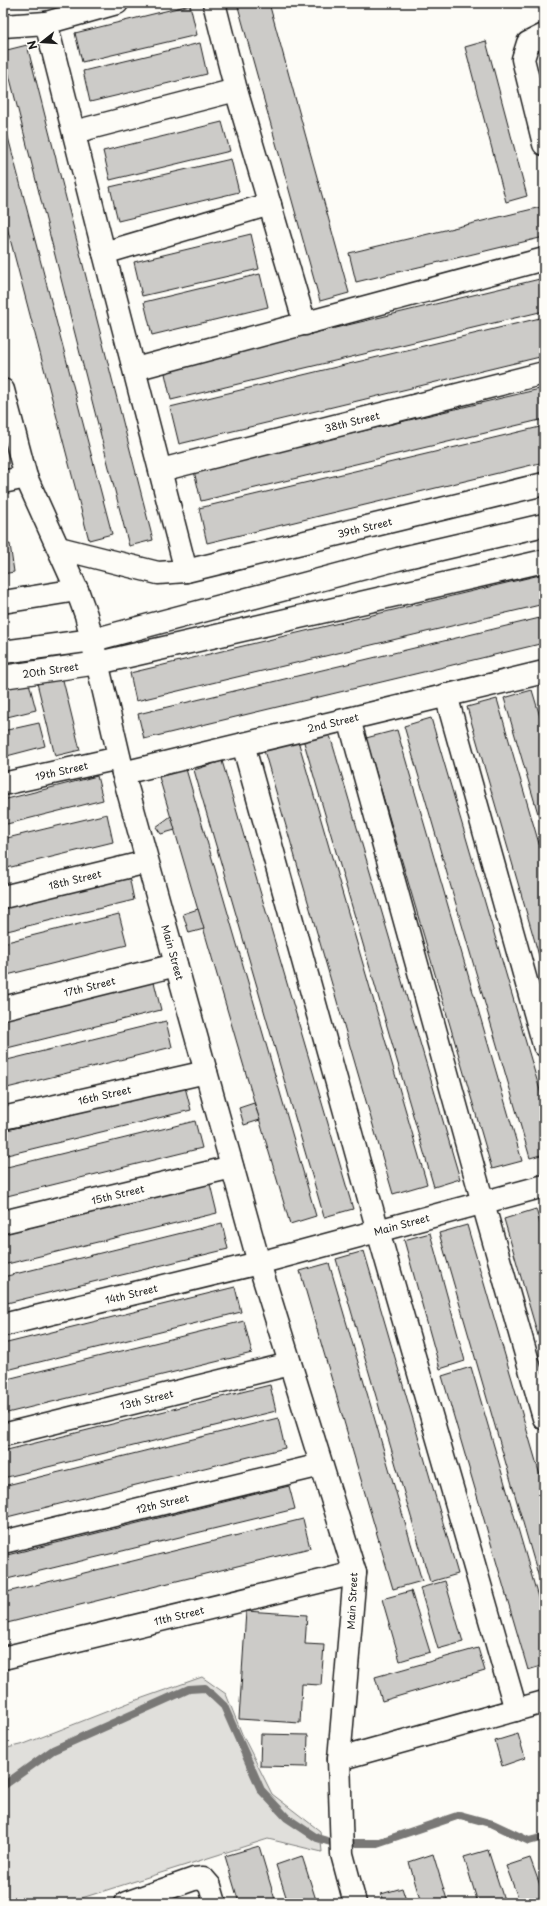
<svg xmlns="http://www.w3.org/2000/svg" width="547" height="1906" viewBox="0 0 547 1906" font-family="'Playpen Sans',sans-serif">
<rect width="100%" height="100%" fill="#fdfcf7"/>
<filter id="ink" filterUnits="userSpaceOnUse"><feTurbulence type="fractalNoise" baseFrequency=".025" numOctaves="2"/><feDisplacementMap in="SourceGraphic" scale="8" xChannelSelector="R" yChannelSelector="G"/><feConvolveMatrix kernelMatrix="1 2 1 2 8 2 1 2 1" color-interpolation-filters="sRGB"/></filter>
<g filter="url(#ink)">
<!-- green -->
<polygon fill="#e0dfdb" stroke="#7e7e7c" points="202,1677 226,1694 242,1734 272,1794 320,1831 322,1852 268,1839 66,1903 3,1903 3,1749 24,1744 131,1702"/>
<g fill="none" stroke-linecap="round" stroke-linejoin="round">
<!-- stream -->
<g stroke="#797876" stroke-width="8">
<polyline points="504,3 544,5"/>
<polyline points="3,1786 53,1750 189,1689 205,1688 224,1706 261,1790 287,1818 317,1838 334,1843 377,1843 460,1815 493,1824 529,1841 544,1837"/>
</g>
</g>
<!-- building -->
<g fill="#cccbc8" stroke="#1c1c1c">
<polygon points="237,3 269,3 349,293 320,301"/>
<polygon points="190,5 197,35 82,62 75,33"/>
<polygon points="486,41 527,196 506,202 465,47"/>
<polygon points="200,43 207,74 90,102 83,71"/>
<polygon points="27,45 153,540 129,546 3,51"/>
<polygon points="3,118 112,534 89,540 3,212"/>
<polygon points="222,122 230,151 110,180 103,151"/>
<polygon points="231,159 239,192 118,221 110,187"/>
<polygon points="541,207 544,218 544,237 356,282 349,253"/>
<polygon points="251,234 259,269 142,296 134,262"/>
<polygon points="260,274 268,307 152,335 144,302"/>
<polygon points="544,278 544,311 171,400 164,369"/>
<polygon points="544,317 544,356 179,444 170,407"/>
<polygon points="544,388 544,419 201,501 194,471"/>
<polygon points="544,426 544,462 207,543 199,508"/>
<polygon points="10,544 14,572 3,574 3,545"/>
<polygon points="544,574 544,604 136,701 130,673"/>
<polygon points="544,617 544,643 144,739 138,714"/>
<polygon points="62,676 80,750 55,756 37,683"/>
<polygon points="29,683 36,710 3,718 3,689"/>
<polygon points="532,690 544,730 544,834 504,698"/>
<polygon points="497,699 544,861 544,973 467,707"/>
<polygon points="431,718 544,1104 544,1154 530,1158 404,726"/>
<polygon points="39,723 45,746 3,757 3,731"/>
<polygon points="397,730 522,1161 492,1169 366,738"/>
<polygon points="329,732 460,1179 434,1187 303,739"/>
<polygon points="297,737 427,1184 393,1194 263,747"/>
<polygon points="222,761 353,1209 324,1217 194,770"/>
<polygon points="186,769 316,1216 290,1224 159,777"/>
<polygon points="97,776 103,800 3,825 3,800"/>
<polygon points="107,814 113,842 3,869 3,839"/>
<polygon points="171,816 175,830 161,834 156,827"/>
<polygon points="129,876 134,900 3,932 3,907"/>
<polygon points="198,909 204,929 189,933 183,914"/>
<polygon points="119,914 127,945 3,976 3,943"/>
<polygon points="154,982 161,1010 3,1049 3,1019"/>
<polygon points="166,1021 172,1047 3,1089 3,1061"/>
<polygon points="185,1087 191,1110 3,1156 3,1131"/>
<polygon points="254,1103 260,1120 244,1125 239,1108"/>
<polygon points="195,1121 202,1148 3,1197 3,1168"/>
<polygon points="210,1184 217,1213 3,1265 3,1234"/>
<polygon points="536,1209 544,1237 544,1356 504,1219"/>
<polygon points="222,1223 228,1249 3,1304 3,1277"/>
<polygon points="467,1225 544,1489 544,1595 439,1233"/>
<polygon points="430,1233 465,1361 440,1369 404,1240"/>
<polygon points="364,1251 458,1574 430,1582 336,1259"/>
<polygon points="329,1263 422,1581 393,1589 300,1271"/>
<polygon points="235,1287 241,1312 3,1371 3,1344"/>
<polygon points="244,1321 252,1353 3,1414 3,1380"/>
<polygon points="471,1367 544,1618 544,1665 528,1670 442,1376"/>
<polygon points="270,1385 276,1411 3,1478 3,1451"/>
<polygon points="278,1418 285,1448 3,1518 3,1486"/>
<polygon points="289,1486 295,1509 3,1580 3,1556"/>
<polygon points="303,1519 310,1548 3,1624 3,1593"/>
<polygon points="445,1581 463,1642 438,1649 420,1588"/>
<polygon points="411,1591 430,1652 400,1661 382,1599"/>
<polygon points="246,1611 307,1615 305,1644 324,1645 321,1685 302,1684 300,1723 239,1719"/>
<polygon points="478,1648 485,1671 382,1701 375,1677"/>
<polygon points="261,1734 308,1735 307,1767 260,1766"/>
<polygon points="518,1734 525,1758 502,1766 495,1741"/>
<polygon points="259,1846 276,1903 239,1903 225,1856"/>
<polygon points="488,1850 505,1903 478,1903 464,1857"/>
<polygon points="433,1854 448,1903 421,1903 409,1862"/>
<polygon points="302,1856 317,1903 288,1903 276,1865"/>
<polygon points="530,1858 544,1896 544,1903 520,1903 506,1866"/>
<polygon points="402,1888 407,1903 383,1903 381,1894"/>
</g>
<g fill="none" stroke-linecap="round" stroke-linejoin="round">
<defs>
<g id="minor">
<polyline points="214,3 236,90 305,324"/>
<polyline points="46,23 117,3"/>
<polyline points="3,26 46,23 104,253 186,571 158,573 59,548"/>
<polyline points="544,35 528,43 523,59 544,144"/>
<polyline points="74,132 236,90"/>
<polyline points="104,253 270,204"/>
<polyline points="135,369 544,259"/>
<polyline points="3,390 26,477 3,482"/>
<path id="s1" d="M161,470l383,-97"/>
<path id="s2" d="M26,477l51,113 9,25 37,158 136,490 96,310 -16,186 3,95 13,49"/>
<path id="s3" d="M186,571l358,-87"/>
<polyline points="3,602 77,590"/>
<polyline points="3,652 93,640 398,559 544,525"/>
<path id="s4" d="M3,677l95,-14 446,-102"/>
<polyline points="446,695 544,1045"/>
<polyline points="349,719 483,1203 544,1418"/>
<polyline points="243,744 378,1231 516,1710"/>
<path id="s5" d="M123,773l421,-101"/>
<path id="s6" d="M3,784l116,-26"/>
<path id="s7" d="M3,897l144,-35"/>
<path id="s8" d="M3,1008l173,-43"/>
<path id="s9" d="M3,1118l203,-46"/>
<path id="s10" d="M3,1222l229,-55"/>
<path id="s11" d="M3,1325l256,-62 285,-77"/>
<path id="s12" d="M3,1435l287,-71"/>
<path id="s13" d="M3,1542l318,-77"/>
<path id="s14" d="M3,1658l352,-85"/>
<polyline points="339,1759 544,1702"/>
<polyline points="126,1903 194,1879 203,1878 210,1886 215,1903"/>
</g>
</defs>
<!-- minor casing -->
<use href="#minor" stroke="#1c1c1c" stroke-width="25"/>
<!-- minor -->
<use href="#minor" stroke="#fdfcf7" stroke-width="22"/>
</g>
</g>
<g text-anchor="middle" stroke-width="4" stroke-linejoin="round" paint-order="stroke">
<!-- street labels -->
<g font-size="10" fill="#1c1c1c" stroke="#fdfcf7">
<text dy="4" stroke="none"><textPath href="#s1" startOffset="197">38th Street</textPath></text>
<text dy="4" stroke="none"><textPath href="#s3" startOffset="184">39th Street</textPath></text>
<text dy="4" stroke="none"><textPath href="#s4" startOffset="48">20th Street</textPath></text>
<text dy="4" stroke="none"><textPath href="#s5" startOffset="216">2nd Street</textPath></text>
<text dy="4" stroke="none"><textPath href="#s6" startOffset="60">19th Street</textPath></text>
<text dy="4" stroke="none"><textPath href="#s7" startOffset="74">18th Street</textPath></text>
<text dy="4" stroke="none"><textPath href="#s2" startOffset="499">Main Street</textPath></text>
<text dy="4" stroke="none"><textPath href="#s8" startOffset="89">17th Street</textPath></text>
<text dy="4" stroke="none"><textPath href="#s9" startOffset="104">16th Street</textPath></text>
<text dy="4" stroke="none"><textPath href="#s10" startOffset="118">15th Street</textPath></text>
<text dy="4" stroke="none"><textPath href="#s11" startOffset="411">Main Street</textPath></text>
<text dy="4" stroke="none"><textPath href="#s11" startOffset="132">14th Street</textPath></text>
<text dy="4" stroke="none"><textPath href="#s12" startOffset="148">13th Street</textPath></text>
<text dy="4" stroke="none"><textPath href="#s13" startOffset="164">12th Street</textPath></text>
<text transform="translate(352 1601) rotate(-87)" y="4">Main Street</text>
<text dy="4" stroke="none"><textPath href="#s14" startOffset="181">11th Street</textPath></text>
</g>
</g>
<!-- margin -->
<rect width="547" height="1906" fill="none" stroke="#fdfcf7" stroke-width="16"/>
<rect x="8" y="8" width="531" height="1890" fill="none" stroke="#1c1c1c" stroke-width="1.5" filter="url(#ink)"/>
<!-- north arrow -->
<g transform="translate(42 42) rotate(253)" stroke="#fdfcf7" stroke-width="3" paint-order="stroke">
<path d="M0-3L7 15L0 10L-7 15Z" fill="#1c1c1c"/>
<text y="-6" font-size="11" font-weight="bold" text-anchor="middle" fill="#1c1c1c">N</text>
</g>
</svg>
